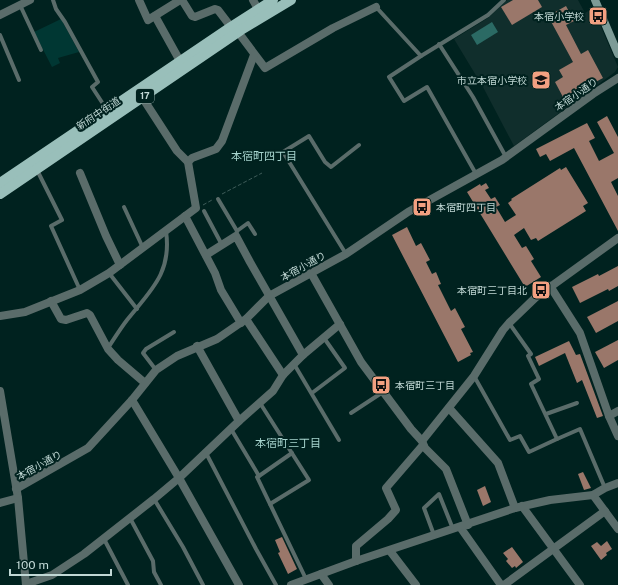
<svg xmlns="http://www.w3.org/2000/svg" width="618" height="585" viewBox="0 0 618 585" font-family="'Public Sans','Noto Sans JP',sans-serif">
<rect width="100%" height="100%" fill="#00221f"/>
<!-- built -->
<polygon fill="#102e2c" points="507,0 578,0 585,13 593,8 618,67 615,72 514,146 483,87 454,39 488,18"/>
<!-- green -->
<polygon fill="#003733" points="61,19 79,52 58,58 60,63 52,67 34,32"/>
<!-- water -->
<polygon fill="#2b6a64" points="492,22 498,32 477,45 471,35"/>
<!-- building -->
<g fill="#9a776a">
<polygon points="513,0 538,0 542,7 512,25 501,7"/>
<polygon points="566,6 574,21 566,25 581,54 588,50 603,78 564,99 555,82 563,77 559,70 573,62 548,16"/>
<polygon points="607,116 618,137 618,178 611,182 618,196 618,231 574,148 550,161 546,154 540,157 536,149 587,123 595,138 589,141 599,161 614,153 597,122"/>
<polygon points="566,167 588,203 583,206 586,211 538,241 536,238 531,240 524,228 514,235 522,248 526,246 534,259 531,261 541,277 525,287 467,192 480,184 481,186 486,183 489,188 485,190 491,199 495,197 500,205 496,207 505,222 516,215 508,203 512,200 511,199 560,168 561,170"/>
<polygon points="407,227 416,246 421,243 430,260 426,262 432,274 436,272 441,284 438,285 451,311 455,308 465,327 461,329 473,352 470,353 471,355 458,362 392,235"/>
<polygon points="618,266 618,286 609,291 608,289 580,303 572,287 598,274 599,276"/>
<polygon points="618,301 618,321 596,333 587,317"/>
<polygon points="618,340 618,360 604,368 595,352"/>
<polygon points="569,341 576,355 580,354 603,416 597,418 582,380 577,383 565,353 539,366 535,357"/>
<polygon points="583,472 591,488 584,490 578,474"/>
<polygon points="485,486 491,502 483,506 477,490"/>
<polygon points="282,537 297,569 288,574 278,553 280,552 275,540"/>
<polygon points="607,541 612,549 606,553 607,555 601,560 591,546 597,542 601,546"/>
<polygon points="512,547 523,562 516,568 515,566 512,568 506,561 508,559 503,553"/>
</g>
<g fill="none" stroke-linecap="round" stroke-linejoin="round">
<!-- path -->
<g stroke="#3e5c59" stroke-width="1" stroke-dasharray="4 2" stroke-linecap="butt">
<polyline points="222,194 262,173"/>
<polyline points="203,205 212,200"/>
</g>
<!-- lane -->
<g stroke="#5a6c6a" stroke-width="4">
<polyline points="53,0 56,9 65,22 98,82 92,87 107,110"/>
<polyline points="20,5 41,50"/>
<polyline points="376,7 421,56"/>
<polyline points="0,35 19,80"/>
<polyline points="439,44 473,97 506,157"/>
<polyline points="37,170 62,220 51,226 80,290"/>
<polyline points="476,174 427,87 404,101 389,77 421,56 488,15 504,0"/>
<polyline points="218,199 237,231 236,236"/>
<polyline points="124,207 143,248"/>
<polyline points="204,211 222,245"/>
<polyline points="237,231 248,223 255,234"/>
<polyline points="346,254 283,152 309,136 325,162 331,167 359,145"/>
<polyline points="109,273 137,309"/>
<polyline points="509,323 531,354 528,356 539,379 531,384 557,439 580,429 605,488"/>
<path d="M108,348c6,-9 12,-19 19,-28 24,-30 45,-47 39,-89"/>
<polyline points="294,364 339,440"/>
<polyline points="156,370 143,353 146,349 174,332"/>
<polyline points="474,376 510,440 520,436 529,452 557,439"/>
<polyline points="312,393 345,368 324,338"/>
<polyline points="260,403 309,480 270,504"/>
<polyline points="351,413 383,392"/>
<polyline points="546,414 577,403"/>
<polyline points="231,429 259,476 257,477 306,579"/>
<polyline points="206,453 256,549 276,585"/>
<polyline points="259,476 292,453"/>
<polyline points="154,499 183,547 203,585"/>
<polyline points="130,518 153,561 154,572 161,585"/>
<polyline points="434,535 424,508 439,494 453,529"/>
<polyline points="104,539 128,585"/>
</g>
<!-- street -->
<g stroke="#5a6c6a" stroke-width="8">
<polyline points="139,0 148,20 180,0"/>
<polyline points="182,0 192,16 195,17 215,9 218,10 231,27 238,32 265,68 333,28 376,7"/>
<polyline points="253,0 258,9"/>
<polyline points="0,15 30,0"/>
<polyline points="155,16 180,61"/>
<polyline points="188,162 192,158 216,149 222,141 254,55"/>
<polyline points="80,173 106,236 120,265"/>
<polyline points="185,216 215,273 221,290 241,323"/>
<polyline points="206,255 236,236 250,262 303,355"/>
<polyline points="311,273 361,362 411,429 422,441 425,448 446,469 468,525"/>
<polyline points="550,286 580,333 609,416 618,436"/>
<polyline points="51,301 61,319 66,320 87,313 90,315 108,349 118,360 145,383"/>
<polyline points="0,316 25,312 80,290 109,273 196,208 188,162 177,151 142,97"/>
<polyline points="246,319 283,375"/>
<polyline points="197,346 239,421"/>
<polyline points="0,391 18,498 26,585"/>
<polyline points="132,400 179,478 239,585"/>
<polyline points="449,408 498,463 515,508"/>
<polyline points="609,416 618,411"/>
<polyline points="422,441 474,376 503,330 509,323 535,298 618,238"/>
<polyline points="16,489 88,448 132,400 156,370 177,356 217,339 246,319 269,296 346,254 408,212 502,160 593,94 618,78"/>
<polyline points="593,495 618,529"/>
<polyline points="0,503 18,498"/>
<polyline points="522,506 580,585"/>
<polyline points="460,527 501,585"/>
<polyline points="390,551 416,585"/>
<polyline points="356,561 356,546 388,519 396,510 386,488 423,445"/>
<polyline points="321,574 329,585"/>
<polyline points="26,584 52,575 84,554 154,499 179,478 239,421 273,391 283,375 303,355 340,324"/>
<polyline points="291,585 356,561 515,508 550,500 593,495 605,488 618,483"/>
<polyline points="504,585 605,511"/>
</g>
<!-- secondary -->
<polyline stroke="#7d9b97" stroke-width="8" points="595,0 618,54"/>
<!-- primary -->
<g stroke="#99bfba" stroke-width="10">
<polyline points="0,183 231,27 273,0"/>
<polyline points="0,194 241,30 291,0"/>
</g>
</g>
<!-- icons -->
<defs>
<symbol id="bus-square" viewBox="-11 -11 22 22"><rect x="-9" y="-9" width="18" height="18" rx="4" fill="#f2a081" stroke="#00221f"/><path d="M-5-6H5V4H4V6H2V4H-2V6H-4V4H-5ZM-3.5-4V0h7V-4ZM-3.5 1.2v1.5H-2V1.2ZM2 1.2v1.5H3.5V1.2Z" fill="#111"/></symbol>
<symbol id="school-square" viewBox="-11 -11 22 22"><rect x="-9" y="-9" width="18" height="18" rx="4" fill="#f2a081" stroke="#00221f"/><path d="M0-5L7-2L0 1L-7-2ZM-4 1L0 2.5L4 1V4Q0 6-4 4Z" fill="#111"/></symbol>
</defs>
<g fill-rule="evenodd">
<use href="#bus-square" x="587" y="5" width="22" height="22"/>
<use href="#school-square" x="530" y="69" width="22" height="22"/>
<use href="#bus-square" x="411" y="196" width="22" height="22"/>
<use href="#bus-square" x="530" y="279" width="22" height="22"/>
<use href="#bus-square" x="370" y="374" width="22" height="22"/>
</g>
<g text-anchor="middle" stroke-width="4" stroke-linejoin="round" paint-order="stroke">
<!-- shield labels -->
<rect fill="#00221f" stroke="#87a19e" stroke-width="1" x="136" y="89" width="18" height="14" rx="3"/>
<g font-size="9" font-weight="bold" fill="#c1d8d5">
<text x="145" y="99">17</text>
</g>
<!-- poi labels -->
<g font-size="10" fill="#c1d8d5" stroke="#00221f" text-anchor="end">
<text x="584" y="20">本宿小学校</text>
<text x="527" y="84">市立本宿小学校</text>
<text x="436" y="211" text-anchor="start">本宿町四丁目</text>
<text x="527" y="294">本宿町三丁目北</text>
<text x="395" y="389" text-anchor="start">本宿町三丁目</text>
</g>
<!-- street labels -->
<g font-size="10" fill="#c1d8d5" stroke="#00221f">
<text transform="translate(576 94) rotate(-35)" y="4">本宿小通り</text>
<text transform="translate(98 113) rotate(-34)" y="4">新府中街道</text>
<text transform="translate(303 266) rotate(-29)" y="4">本宿小通り</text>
<text transform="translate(39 465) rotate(-29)" y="4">本宿小通り</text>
</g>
<!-- neighbourhood labels -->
<g font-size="11" fill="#a7d5cf" stroke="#00221f">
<text x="264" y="160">本宿町四丁目</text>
<text x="288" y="447">本宿町三丁目</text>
</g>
</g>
<!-- scale -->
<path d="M10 569v6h101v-6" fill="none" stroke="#c1d8d5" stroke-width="2"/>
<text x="16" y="569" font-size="12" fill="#c1d8d5" stroke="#00221f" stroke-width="3" paint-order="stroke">100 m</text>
</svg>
